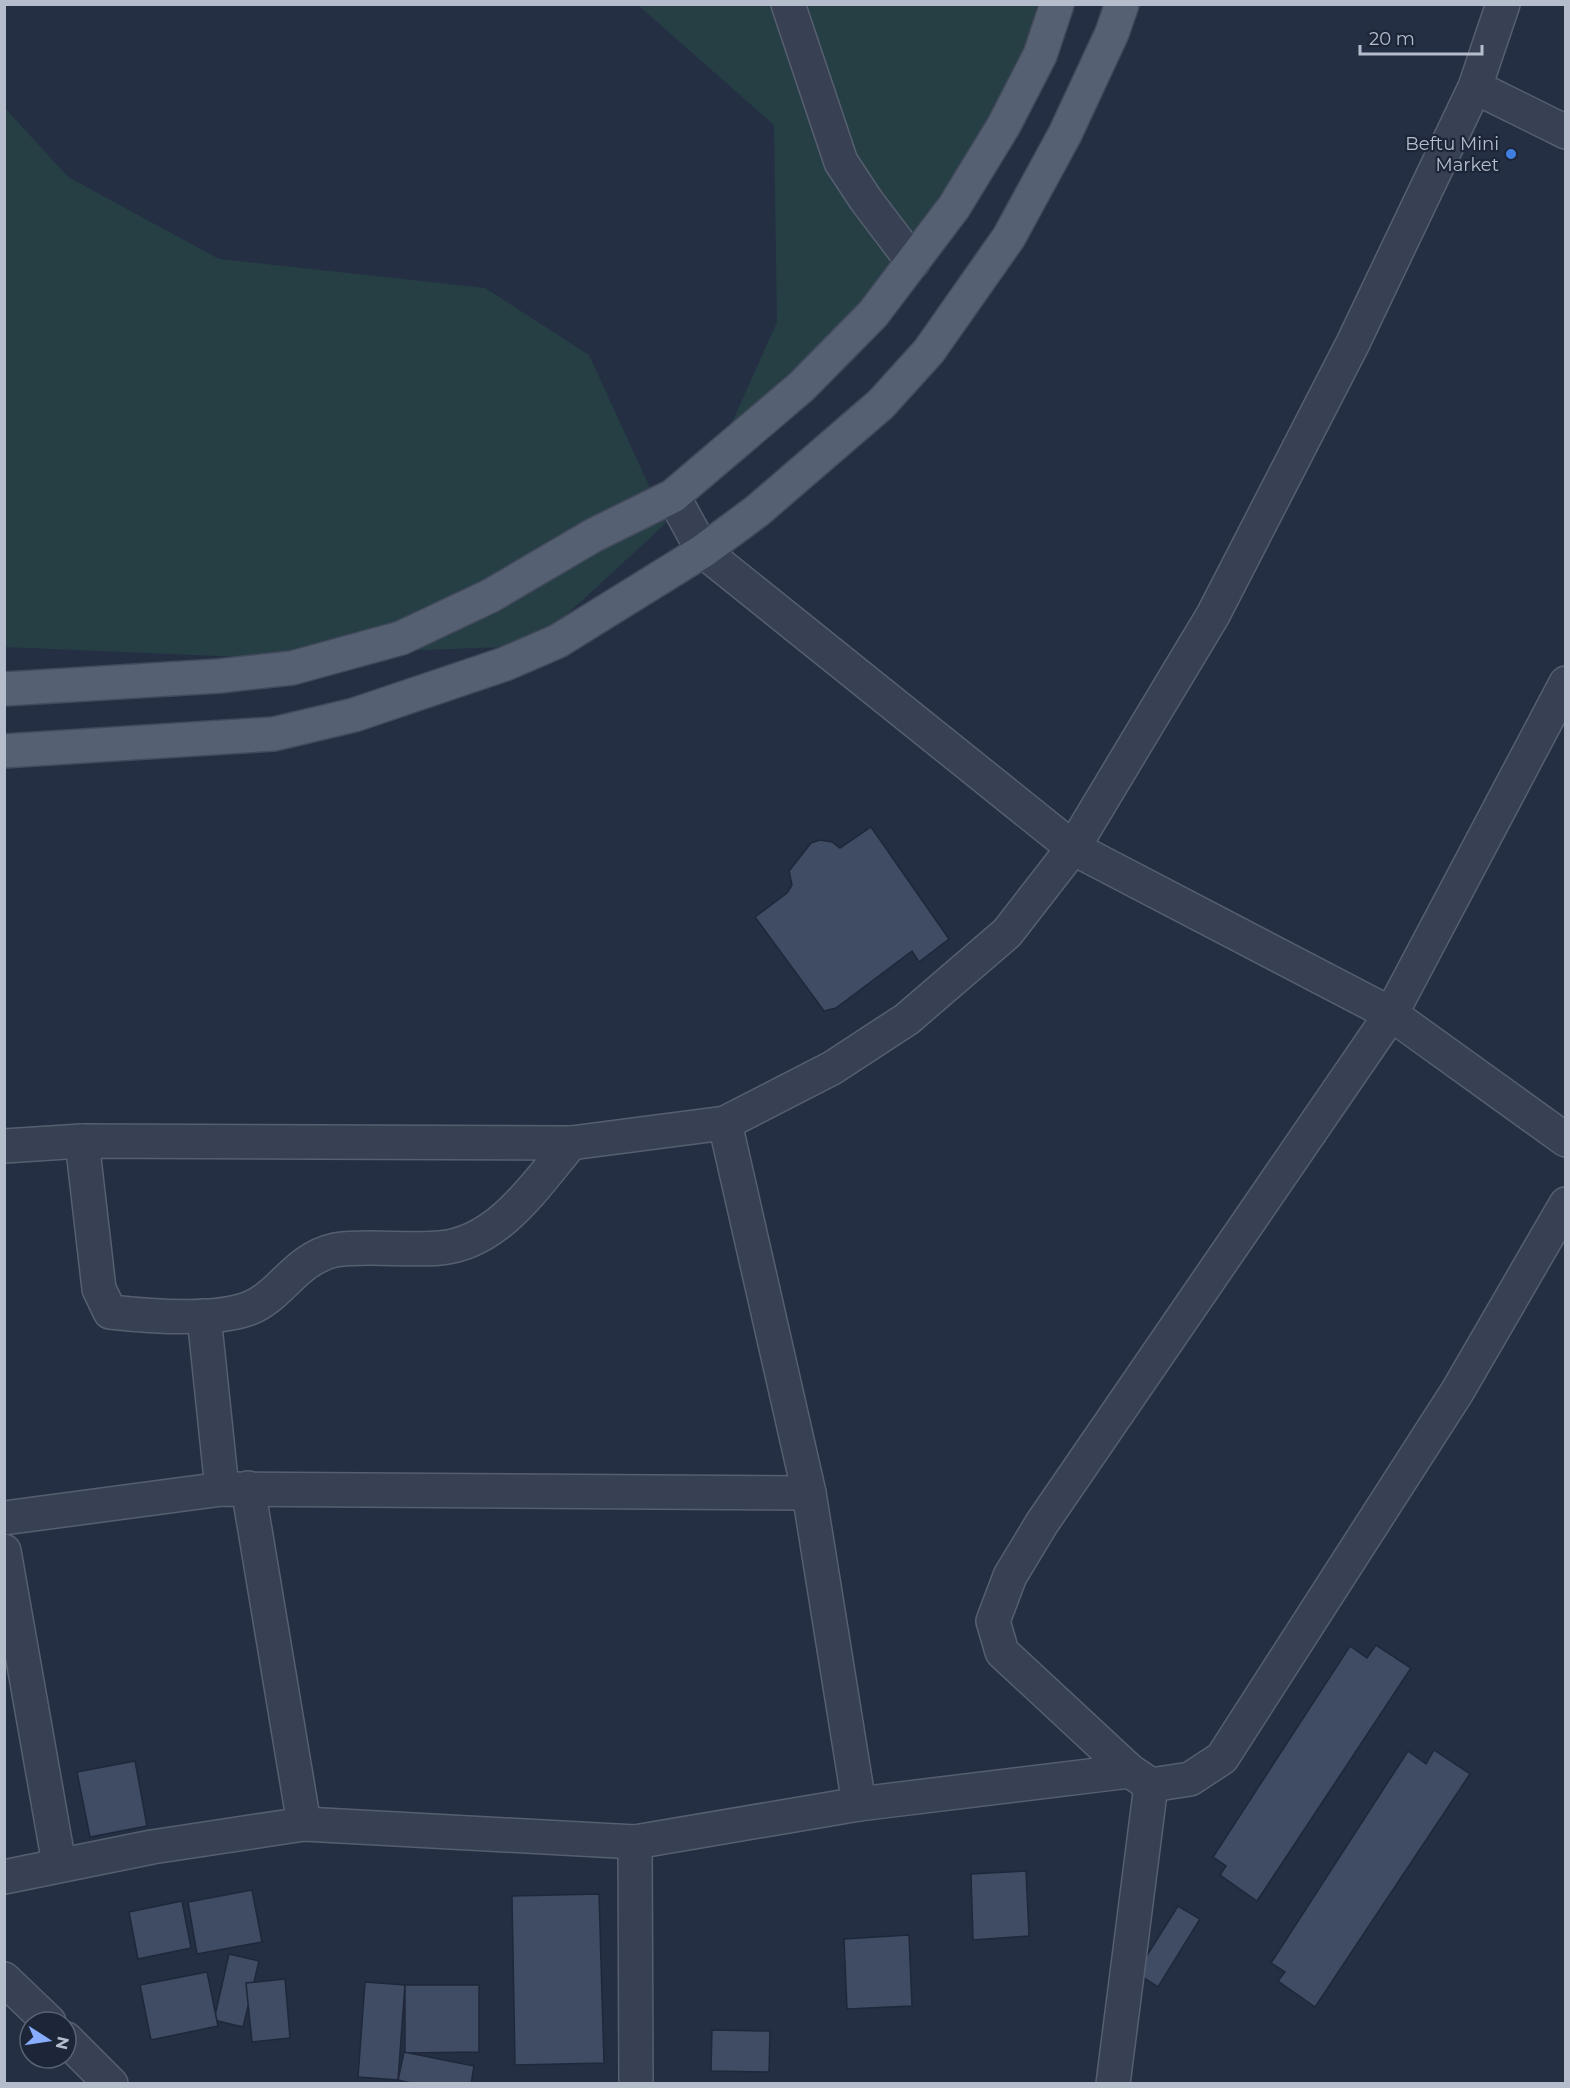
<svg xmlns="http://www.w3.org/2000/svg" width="1570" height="2088" viewBox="0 0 1570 2088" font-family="Montserrat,sans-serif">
<rect width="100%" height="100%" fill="#242f44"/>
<!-- green -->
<g fill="#263f45">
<polygon points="638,5 1037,5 1020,69 868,310 722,445 777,322 774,125"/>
<polygon points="5,108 68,177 219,259 485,288 589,355 666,523 533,646 243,657 5,647"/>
</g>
<!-- building -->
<g fill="#404b64" stroke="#1f283a" stroke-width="1.5">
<polygon points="871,827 949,939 919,962 912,951 836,1008 824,1011 755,917 787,893 792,885 789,871 811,843 820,840 832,842 840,848"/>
<polygon points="1376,1645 1411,1668 1257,1901 1220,1875 1226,1866 1213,1857 1350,1646 1367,1658"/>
<polygon points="1434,1750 1470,1774 1315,2007 1278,1981 1285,1972 1271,1963 1408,1751 1426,1764"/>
<polygon points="135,1761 147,1826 90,1837 77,1772"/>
<polygon points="1026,1871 1029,1936 973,1940 971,1874"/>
<polygon points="252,1890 262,1942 197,1954 188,1902"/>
<polygon points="599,1894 604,2063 515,2065 512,1896"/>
<polygon points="182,1901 191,1948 138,1959 129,1912"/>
<polygon points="1178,1906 1200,1919 1158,1987 1136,1973"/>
<polygon points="909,1935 912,2006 847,2009 844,1939"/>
<polygon points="229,1954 259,1961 243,2027 214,2020"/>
<polygon points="207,1972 218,2026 151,2040 140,1985"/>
<polygon points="285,1979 290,2038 252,2042 246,1983"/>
<polygon points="365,1982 405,1985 398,2080 358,2077"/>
<polygon points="405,1985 479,1985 479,2052 405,2053"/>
<polygon points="712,2030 770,2031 769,2072 711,2071"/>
<polygon points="404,2052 474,2066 471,2084 415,2084 398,2080"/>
</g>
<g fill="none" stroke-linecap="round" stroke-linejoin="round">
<defs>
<g id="minor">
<polyline points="788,4 841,162 866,200 913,262"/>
<polyline points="1475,87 1566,132"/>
<polyline points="673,496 703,551 1073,848 1391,1014 1566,1140"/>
<polyline points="1566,683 1391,1014 1042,1523 1010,1576 993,1621 1002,1652 1130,1771 1151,1785 1190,1779 1222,1758 1457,1392 1566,1204"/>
<polyline points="725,1123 809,1493 859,1804"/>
<path d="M82,1141l17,148 11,23c37,4 105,10 140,-4 32,-13 45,-49 85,-58 29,-5 74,1 105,-2 59,-5 96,-64 131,-105"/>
<polyline points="4,1146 82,1141 571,1143 725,1123 832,1068 907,1019 1007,933 1073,848 1213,615 1353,343 1475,87 1503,4"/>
<polyline points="204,1316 222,1489"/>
<polyline points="248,1488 304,1824"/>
<polyline points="4,1518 222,1489 809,1493"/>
<polyline points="4,1551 59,1864"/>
<polyline points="635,1842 636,2084"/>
<polyline points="4,1877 152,1847 304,1824 635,1842 859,1804 1130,1771"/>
<polyline points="4,1979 49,2022"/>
<polyline points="66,2039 111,2084"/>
<polyline points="1113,2084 1151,1785"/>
</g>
<g id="major">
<polyline points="4,689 219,676 292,668 401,638 490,596 594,535 673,496 801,387 873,314 954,207 1004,125 1040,55 1057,4"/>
<polyline points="4,751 274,734 354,715 505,664 558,641 703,551 757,511 881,404 929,351 1009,237 1065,134 1112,33 1122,4"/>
</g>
</defs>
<!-- minor casing -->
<use href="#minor" stroke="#565f70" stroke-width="36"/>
<!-- major casing -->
<use href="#major" stroke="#424a5c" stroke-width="36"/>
<!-- minor -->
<use href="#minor" stroke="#384153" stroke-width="33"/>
<!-- major -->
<use href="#major" stroke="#566073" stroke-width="33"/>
</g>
<!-- markers -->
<circle fill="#3f7fe0" stroke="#1d2638" stroke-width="2" cx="1511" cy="154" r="6"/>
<g text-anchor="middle" stroke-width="4.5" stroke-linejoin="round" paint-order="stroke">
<!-- poi labels -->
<g font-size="18" fill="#b5bdcd" stroke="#1d2638" text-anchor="end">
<text x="1499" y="150">Beftu Mini<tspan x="1499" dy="21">Market</tspan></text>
</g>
</g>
<!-- border -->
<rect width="1570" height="2088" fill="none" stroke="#b5bdcd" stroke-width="12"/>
<!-- north arrow -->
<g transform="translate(48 2040) rotate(102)"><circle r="28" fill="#1d2638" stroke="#5a6274" stroke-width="1.5"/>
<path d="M0-4.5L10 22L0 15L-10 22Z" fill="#88adff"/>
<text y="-9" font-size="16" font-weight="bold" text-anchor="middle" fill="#b5bdcd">N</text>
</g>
<!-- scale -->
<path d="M1360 45v9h122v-9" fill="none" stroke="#b5bdcd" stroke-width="3"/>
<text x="1369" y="45" font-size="18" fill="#b5bdcd" stroke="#1d2638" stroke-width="4.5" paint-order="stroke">20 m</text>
</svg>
